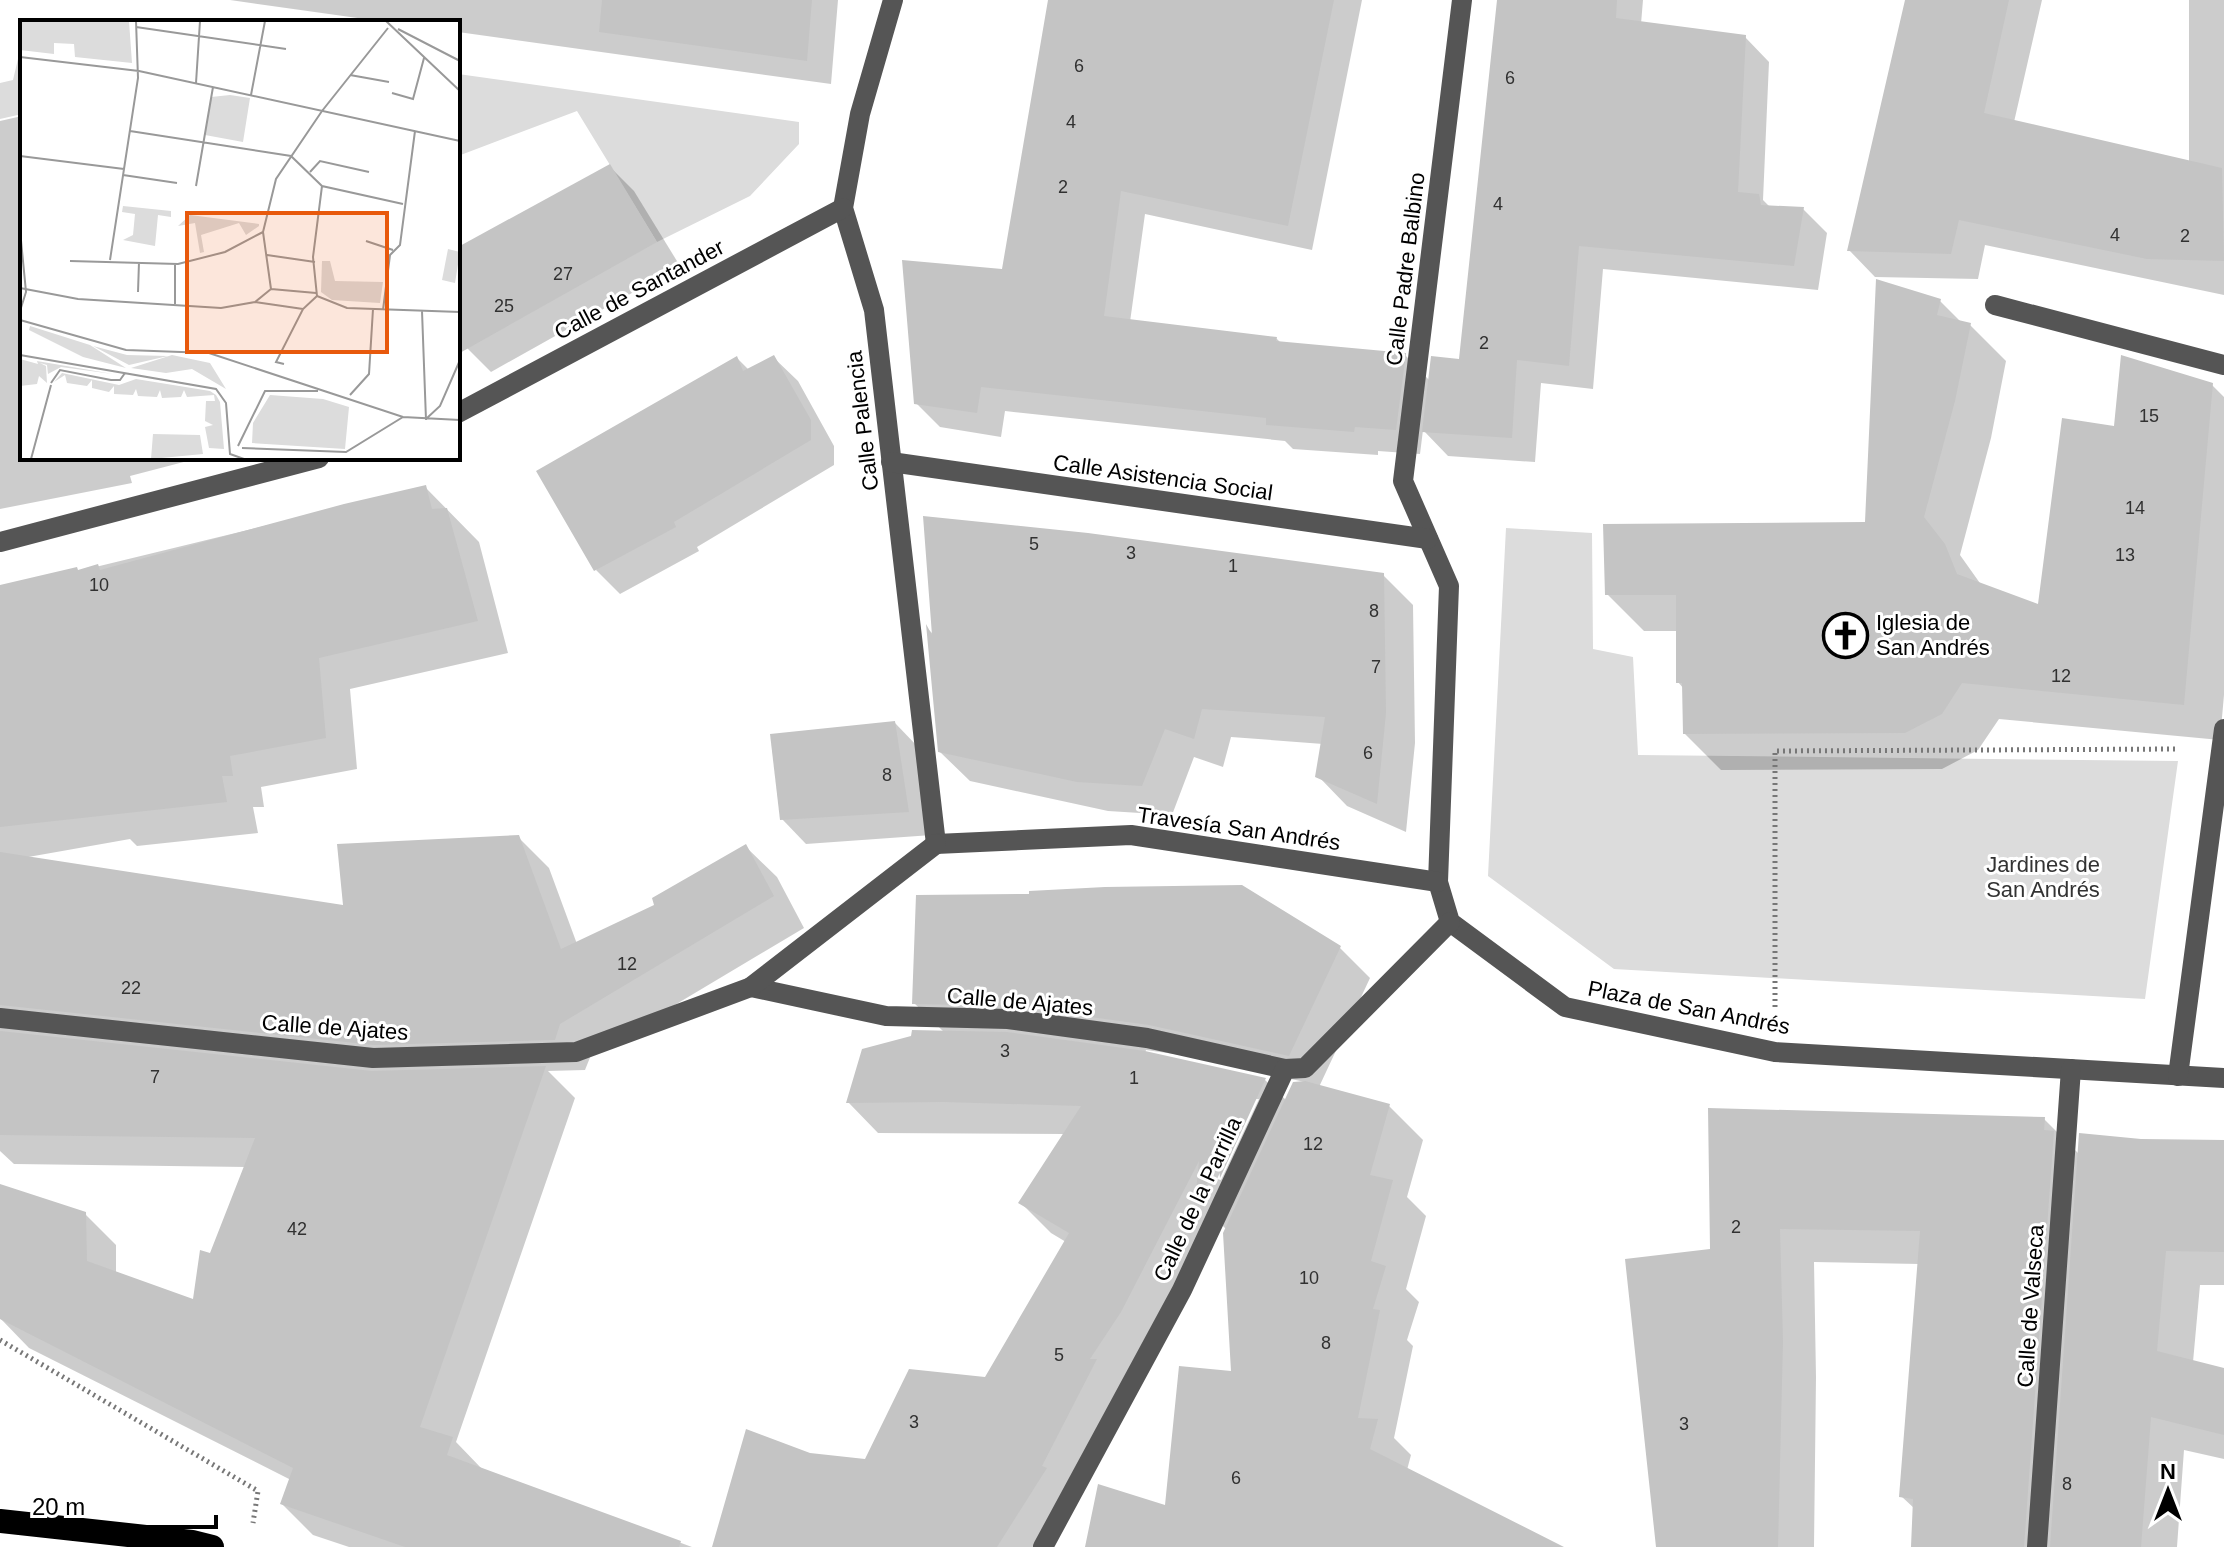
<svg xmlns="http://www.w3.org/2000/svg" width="2224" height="1547" viewBox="0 0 2224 1547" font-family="Arial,sans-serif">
<rect width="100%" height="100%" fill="#fff"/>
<!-- green -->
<g fill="#dcdcdc">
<polygon points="22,42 22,114 0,119 0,83 13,80"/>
<polygon points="458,74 799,122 799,144 750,196 657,242 577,111 458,156"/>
<polygon points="1506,528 1592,533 1593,649 1633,657 1638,755 2178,761 2145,999 1614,969 1488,876"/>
</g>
<!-- shadow -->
<g fill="#0003" fill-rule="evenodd">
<polygon points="230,0 838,0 831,84 458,32 458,22 386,22"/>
<polygon points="1050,0 1362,0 1312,250 1145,214 1130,322 1276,338 1281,343 1405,355 1430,381 1460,361 1501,0 1643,0 1641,24 1745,37 1769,62 1763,200 1770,207 1803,209 1827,233 1818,290 1603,269 1593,389 1541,383 1535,462 1448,456 1423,430 1420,454 1378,451 1378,455 1293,449 1285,441 1005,411 1001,437 940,427 916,403 1004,271"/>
<polygon points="1907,0 2042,0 2014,122 2189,162 2189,0 2224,0 2224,295 1985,245 1978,279 1875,277 1849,250"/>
<polygon points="22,116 22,458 199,458 130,476 132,483 0,509 0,121"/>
<polygon points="610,167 634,191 680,266 491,372 467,348 458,333 458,249"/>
<polygon points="1940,301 1962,323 1970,325 2006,361 1991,438 1960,555 1982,586 2040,607 2116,429 2212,385 2224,397 2224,695 2220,740 1999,719 1978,750 1942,769 1721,770 1685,734 1684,689 1678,682 1678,631 1644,631 1607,594 1867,524"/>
<polygon points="773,357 798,381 834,446 834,465 697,547 699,551 620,594 596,570 737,358 749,370"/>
<polygon points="425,487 479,542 508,653 350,689 357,769 261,787 264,807 253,807 258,833 137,846 130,839 0,862 0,587 79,571"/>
<polygon points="1383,575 1413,605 1415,743 1406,832 1347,806 1318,776 1323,744 1231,737 1223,767 1194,757 1172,815 1108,811 970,781 940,752 929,630 934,635"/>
<polygon points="895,723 919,748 932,835 806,844 782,819"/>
<polygon points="518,837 549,868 577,944 657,906 746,847 777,877 804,928 591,1055 585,1070 548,1071 575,1098 456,1442 483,1470 692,1547 349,1547 313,1535 282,1504 291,1480 29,1348 0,1318 0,1186 85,1214 116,1245 116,1273 194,1301 246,1167 14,1164 0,1151 0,901 345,907"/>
<path d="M1340,948l30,30 -51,109 70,19 34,34 -16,57 19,19 -20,73 13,13 -12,38 6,6 -19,92 17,17 -4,15 152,77h-472l79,-39 67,-135 -6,-143 -11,-11 -169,328h-333l96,-92 57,6 119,-82 80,-137 -15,-9 -30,-30 44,-69 -187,-1 -30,-31 96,-70 -30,-29zM1146,1050l35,5 124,27 -18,19 -22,-21 -120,-27zM1255,1099h4l-38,81 -4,-1z"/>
<polygon points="2044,1119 2080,1155 2141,1141 2224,1142 2224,1285 2200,1285 2193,1362 2224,1370 2224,1459 2184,1450 2177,1547 1913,1547 1915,1509 1901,1496 1919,1264 1814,1262 1816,1377 1814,1547 1658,1547 1712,1251"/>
</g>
<!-- building -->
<g fill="#c4c4c4">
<polygon points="602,0 812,0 807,61 599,32"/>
<polygon points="1048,0 1334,0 1288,226 1121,191 1104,316 1277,337 1276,341 1406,353 1396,430 1355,427 1354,432 1266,425 1266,418 981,387 977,413 914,404 902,260 1002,269"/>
<polygon points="1497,0 1617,0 1616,18 1746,35 1738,192 1759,194 1761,205 1804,207 1794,266 1579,246 1569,366 1517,360 1512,438 1422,432 1431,356 1459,359"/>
<polygon points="1905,0 2009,0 1984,113 2222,168 2224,261 2147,259 1959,220 1951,254 1847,251"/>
<polygon points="610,164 657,242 458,354 458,247"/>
<polygon points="1876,279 1941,299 1937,315 1971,323 1955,401 1924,517 1945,544 1957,574 2038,604 2062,418 2114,426 2121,355 2213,383 2184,705 1962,683 1942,714 1905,733 1683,734 1682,683 1676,683 1676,595 1605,595 1603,524 1865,522"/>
<polygon points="774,355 811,420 811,440 674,522 676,527 594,571 536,471 737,356 743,371"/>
<polygon points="426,485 432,509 447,508 478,621 319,658 326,738 230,756 233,776 222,776 227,802 0,827 0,585 77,567 78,570 98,564 100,570 344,504"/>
<polygon points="923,516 1088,533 1384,573 1386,713 1377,804 1315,777 1325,717 1202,709 1194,739 1165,729 1142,786 1077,782 938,752 926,624 932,635"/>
<polygon points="895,721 909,812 780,820 770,734"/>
<polygon points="519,835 561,949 654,905 652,898 746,844 774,896 560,1024 555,1040 374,1045 0,1005 0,852 343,905 337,844"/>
<polygon points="1242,885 1341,946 1289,1056 1149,1025 1010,1006 912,1004 916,895 1029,894 1029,891 1105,887"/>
<polygon points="912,1030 1007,1032 1145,1051 1266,1078 1220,1178 1219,1166 1195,1201 1199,1161 1121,1312 1090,1359 1097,1359 1042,1466 1047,1468 997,1547 712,1547 746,1429 810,1453 865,1459 909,1369 985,1377 1069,1233 1018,1203 1081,1106 944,1102 846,1103 862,1049 911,1036"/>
<polygon points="0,1031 372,1071 546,1066 420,1427 453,1437 447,1455 681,1541 679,1547 405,1547 280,1504 293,1468 0,1319 0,1184 86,1212 87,1261 193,1299 200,1250 210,1253 255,1138 0,1135"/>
<polygon points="1305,1081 1390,1104 1370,1175 1393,1180 1371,1261 1386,1266 1373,1309 1380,1310 1358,1418 1378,1419 1370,1449 1564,1547 1085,1547 1098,1484 1165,1505 1179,1366 1231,1371 1223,1233 1293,1082"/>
<polygon points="1708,1108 2045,1117 2044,1130 2054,1131 2024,1547 1911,1547 1913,1499 1899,1497 1920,1231 1780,1229 1783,1341 1778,1547 1656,1547 1625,1259 1710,1249"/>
<polygon points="2079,1133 2141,1139 2224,1140 2224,1252 2166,1251 2157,1351 2224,1368 2224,1435 2151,1417 2141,1547 2050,1547"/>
</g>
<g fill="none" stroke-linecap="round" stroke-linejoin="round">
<!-- path -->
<g stroke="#777" stroke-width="5" stroke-dasharray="2 4" stroke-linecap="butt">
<polyline points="1775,1007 1775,751 2177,749"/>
<polyline points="0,1340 258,1491 253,1523"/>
</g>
<!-- minor -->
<g stroke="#555" stroke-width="20">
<polyline points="893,0 860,114 843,208 874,310 936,844"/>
<polyline points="1462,0 1403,481 1449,586 1438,882 1450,922 1565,1007 1775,1052 2224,1078"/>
<polyline points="1995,305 2224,365"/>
<polyline points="458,413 843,208"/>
<polyline points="891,462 1428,539"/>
<polyline points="0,542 319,458"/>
<polyline points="936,844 1131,835 1438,882"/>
<polyline points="751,987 886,1016 1008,1019 1147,1038 1285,1069"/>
<polyline points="0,1018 373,1058 576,1052 751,987 936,844"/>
<polyline points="2178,1076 2224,729"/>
<polyline points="1043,1547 1182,1290 1285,1069 1305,1068 1450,922"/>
<polyline points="2037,1547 2071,1069"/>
</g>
<!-- highway -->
<polyline stroke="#000" stroke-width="24" points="0,1521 192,1542 212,1547"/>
</g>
<!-- icons -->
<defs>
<symbol id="church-ring" viewBox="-11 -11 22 22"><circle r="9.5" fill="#fff" stroke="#000" stroke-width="1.5"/><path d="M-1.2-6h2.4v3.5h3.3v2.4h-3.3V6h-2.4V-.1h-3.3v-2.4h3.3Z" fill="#000"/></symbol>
</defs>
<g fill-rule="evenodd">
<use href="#church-ring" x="1820" y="610" width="51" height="51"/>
</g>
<g text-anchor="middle" stroke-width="6" stroke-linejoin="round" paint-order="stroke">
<!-- number labels -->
<g font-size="18" fill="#313131">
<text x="1079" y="72">6</text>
<text x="1510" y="84">6</text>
<text x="1071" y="128">4</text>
<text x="1063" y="193">2</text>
<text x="1498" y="210">4</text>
<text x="2115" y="241">4</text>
<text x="2185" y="242">2</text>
<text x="563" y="280">27</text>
<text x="504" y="312">25</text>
<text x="1484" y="349">2</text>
<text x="2149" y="422">15</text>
<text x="2135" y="514">14</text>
<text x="1034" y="550">5</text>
<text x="1131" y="559">3</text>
<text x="2125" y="561">13</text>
<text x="1233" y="572">1</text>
<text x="99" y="591">10</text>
<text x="1374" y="617">8</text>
<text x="1376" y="673">7</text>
<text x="2061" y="682">12</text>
<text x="1368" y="759">6</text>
<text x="887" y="781">8</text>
<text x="627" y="970">12</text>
<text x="131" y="994">22</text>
<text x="1005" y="1057">3</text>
<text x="155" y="1083">7</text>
<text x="1134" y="1084">1</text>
<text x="1313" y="1150">12</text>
<text x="1736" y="1233">2</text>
<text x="297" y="1235">42</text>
<text x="1309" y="1284">10</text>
<text x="1326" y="1349">8</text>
<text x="1059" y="1361">5</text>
<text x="914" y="1428">3</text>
<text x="1684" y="1430">3</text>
<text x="1236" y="1484">6</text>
<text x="2067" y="1490">8</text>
</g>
<!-- street labels -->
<g font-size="22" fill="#000" stroke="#fff">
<text transform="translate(1405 269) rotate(-83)" y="8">Calle Padre Balbino</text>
<text transform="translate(639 289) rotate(-28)" y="8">Calle de Santander</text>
<text transform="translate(862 421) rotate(-97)" y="8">Calle Palencia</text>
<text transform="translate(1163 477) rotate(8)" y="8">Calle Asistencia Social</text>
<text transform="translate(1239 828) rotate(8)" y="8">Travesía San Andrés</text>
<text transform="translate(1020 1001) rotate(5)" y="8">Calle de Ajates</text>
<text transform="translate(1689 1007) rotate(11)" y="8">Plaza de San Andrés</text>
<text transform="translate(335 1027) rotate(4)" y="8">Calle de Ajates</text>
<text transform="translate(1197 1199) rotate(-65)" y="8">Calle de la Parrilla</text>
<text transform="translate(2030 1306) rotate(-86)" y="8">Calle de Valseca</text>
</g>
<!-- poi labels -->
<g font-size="22" fill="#000" stroke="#fff" text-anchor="start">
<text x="1876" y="630">Iglesia de<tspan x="1876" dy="25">San Andrés</tspan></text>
</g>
<!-- park labels -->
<g font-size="22" fill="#333" stroke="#fff">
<text x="2043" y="872">Jardines de<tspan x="2043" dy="25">San Andrés</tspan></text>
</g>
</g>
<!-- overview -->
<g transform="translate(20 20)">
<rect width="440" height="440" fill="#fff"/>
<path d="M0,1h109l3,42 -57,-6 -1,-13 -20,-1v11l-34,-4zM210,75l20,3 -7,44 -38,-7 6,-38zM103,186l48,5v6l-13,-2 -3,31 -32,-6 10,-5 2,-21 -13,-2zM170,195l69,9v2l-13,9 -7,-12 -38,12 3,17 -4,1 -5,-30 -17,3zM428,229l12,3 -5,31 -13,-3zM302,241h8l5,20 48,1 -3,21 -48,-3 -11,-8zM10,306l60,19 36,23 -43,-11 -54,-27zM73,326l34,9 41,1 -39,9zM152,335l38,8 16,26 -34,-20 -26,4 -35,-5zM0,339l18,5 -1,-3 76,13 -52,-7 -13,7 -1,-9 -7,-2 6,3 1,17 -8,-7 -2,8 -17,2zM42,353l57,12 17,-6 74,12 6,4 4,7 4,47 -15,-1 -4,-21 8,-2 -8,-4 1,-20h9l-1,-6 -27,2 -3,-7 -3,7 -19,1 -2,-8 -3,7 -19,-1 -2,-7 -3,6 -19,-1v-8l-5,6 -17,-4v-8l-5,6 -20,-3 -2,-8 -11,7zM250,375l53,4 26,8 -4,42 -93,-6 1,-20zM133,414l47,1 3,19 -52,5z" fill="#dcdcdc"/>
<path fill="none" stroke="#999" stroke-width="2" d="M366,1l74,70M116,7l150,22M378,9l62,32M0,37l119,14 321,70M330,55l39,7M176,63l4,-62M372,73l21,6 11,-41M231,75l14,-74M110,111l161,25 31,30 81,18M0,136l104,13M290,152l10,-11 49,11M103,155l54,8M176,166l17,-99M302,166l-9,71 4,39 30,12 113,4M0,210l6,62 -6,19M346,221l27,9M247,235l48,7M90,240l28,-182 -2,-57M50,241l108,3 47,-12 38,-20M0,268l58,11 143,9 34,-6 16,-13M251,269l-8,-57 13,-53 46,-68 66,-83M251,269l45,4M118,272l1,-30M235,282l48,7M155,284v-39M363,290l7,-55 10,-10 15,-114M402,291l4,109M0,300l106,30 83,3 194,64 57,3M0,335l196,34 10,14 4,51 14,5M264,344l-8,-2 27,-53 14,-13M31,363l9,-13 51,10h9l5,-7M330,375l19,-21 4,-65M407,398l13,-12 20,-46M218,426l27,-55h53M222,428l104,4 57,-35M11,439l20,-74"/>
<path fill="#e8590c" fill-opacity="0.15" stroke="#e8590c" stroke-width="4" d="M167,193h200v139h-200z"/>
<rect width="440" height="440" fill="none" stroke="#000" stroke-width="4"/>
</g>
<!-- north arrow -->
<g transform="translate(2168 1491)" stroke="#ffffff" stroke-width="6" paint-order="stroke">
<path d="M0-6L14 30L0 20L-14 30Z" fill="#000000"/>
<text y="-12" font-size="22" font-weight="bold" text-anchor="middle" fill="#000000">N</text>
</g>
<!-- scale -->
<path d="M20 1515v12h196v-12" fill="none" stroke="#000000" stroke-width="4"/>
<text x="32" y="1515" font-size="24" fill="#000000" stroke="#ffffff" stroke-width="6" paint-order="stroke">20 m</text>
</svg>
